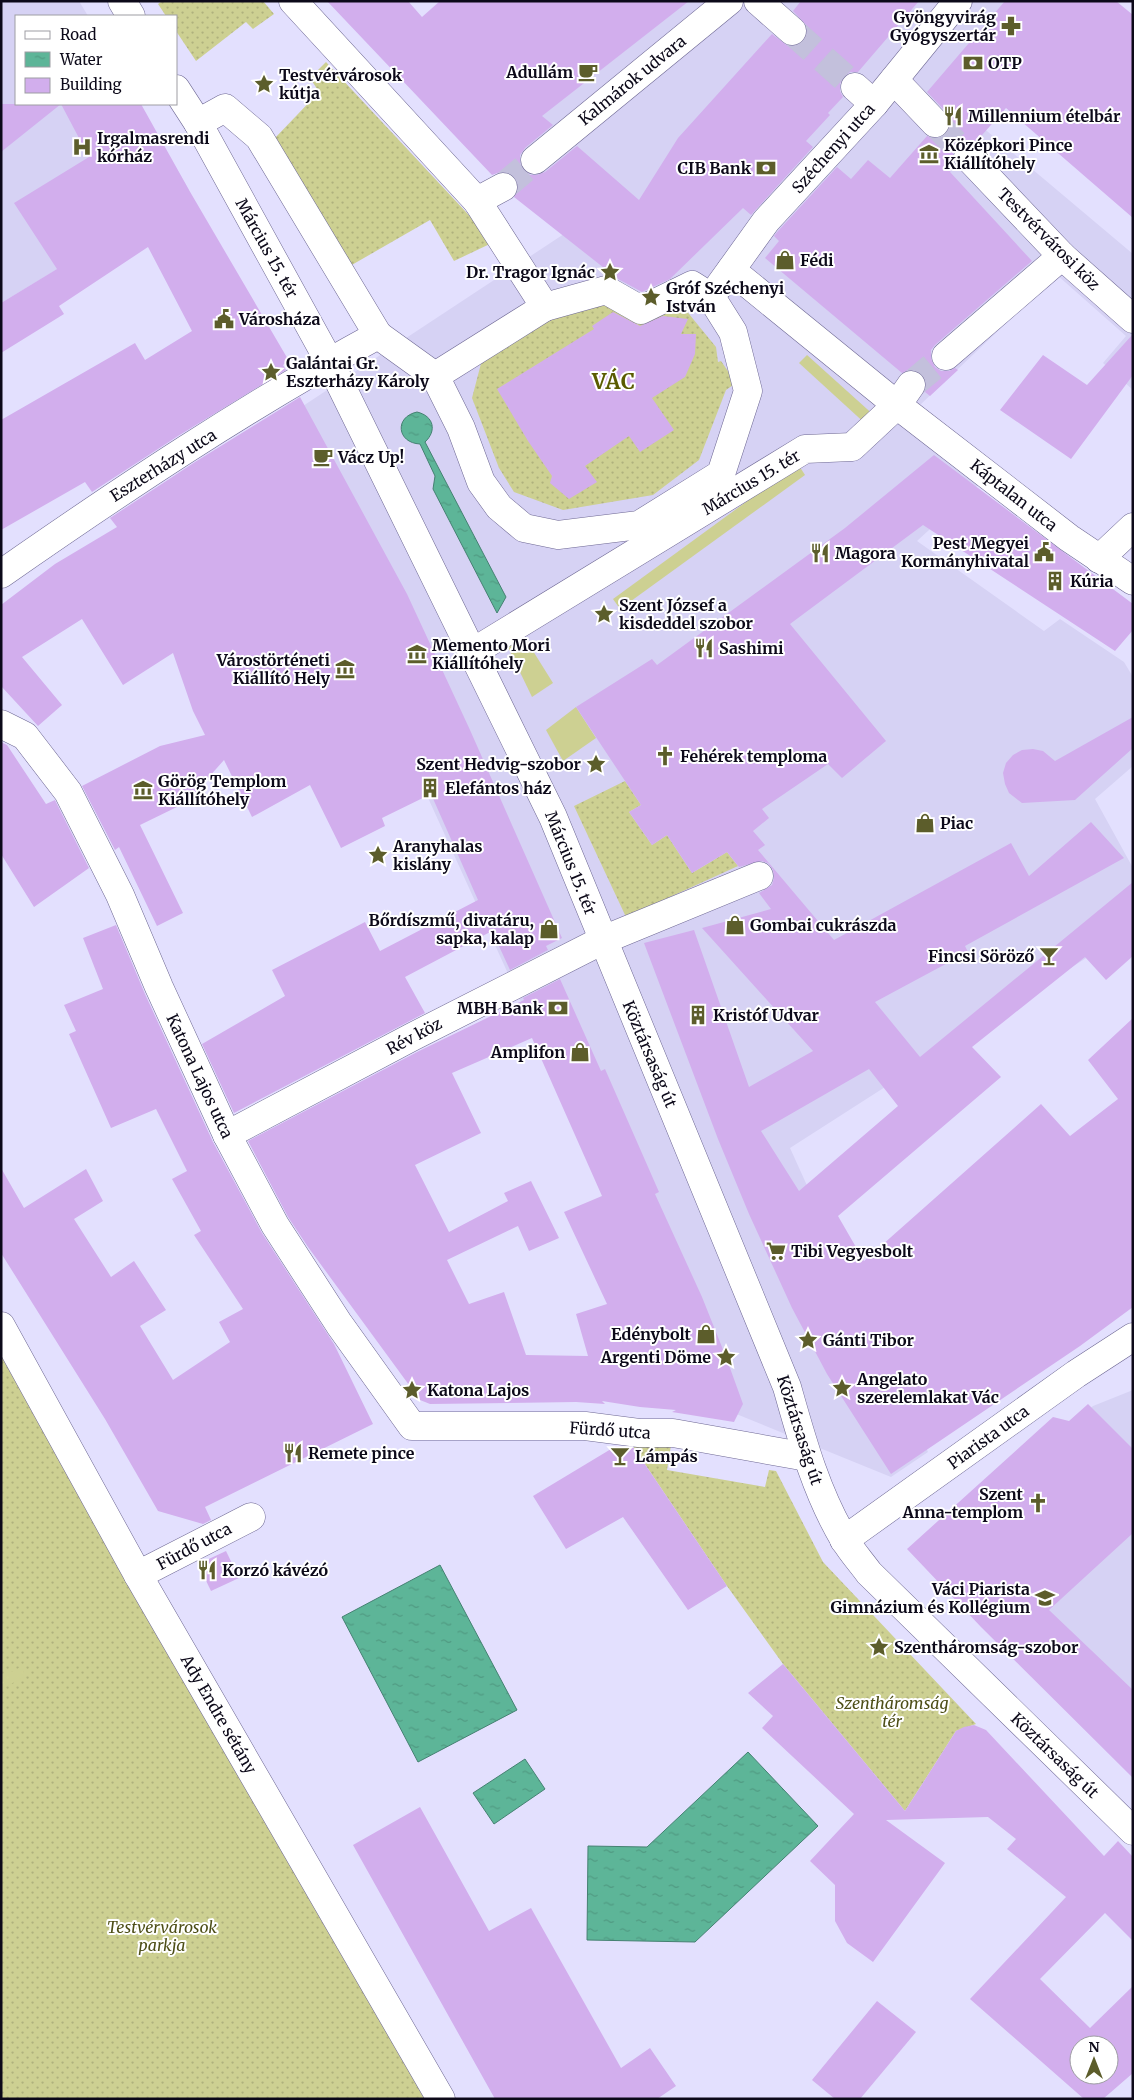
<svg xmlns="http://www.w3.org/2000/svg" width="1134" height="2100" viewBox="0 0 1134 2100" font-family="Merriweather,serif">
<defs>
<pattern id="grass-dots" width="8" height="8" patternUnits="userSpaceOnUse" patternTransform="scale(1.25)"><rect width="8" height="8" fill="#cdd092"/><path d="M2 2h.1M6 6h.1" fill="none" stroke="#afb17d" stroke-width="1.8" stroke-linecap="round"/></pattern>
<pattern id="water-ripples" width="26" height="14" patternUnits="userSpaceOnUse" patternTransform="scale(1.25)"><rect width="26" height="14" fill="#5db598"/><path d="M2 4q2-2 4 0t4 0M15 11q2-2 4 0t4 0" fill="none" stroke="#509a82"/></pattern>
</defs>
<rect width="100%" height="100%" fill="#e3e0fe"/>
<!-- built -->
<g fill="#d6d2f4">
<polygon points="2,1 79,1 88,16 16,16 16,104 139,104 189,190 1,303"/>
<polygon points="598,1 1093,1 981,126 1133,254 1133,390 1103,363 1126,336 1057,275 920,405 999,466 917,541 1044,631 1060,619 1124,662 1133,677 1133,766 1095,799 1133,868 1133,928 790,1148 928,1452 891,1477 702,1400 262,433 567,232 457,122"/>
<polygon points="1133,1390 1133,1774 1004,1647 1070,1425 1093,1406"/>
</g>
<!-- grass -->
<g fill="url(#grass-dots)">
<polygon points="162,1 263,1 274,14 253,29 246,22 196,61 176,31 176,16 166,16 158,4"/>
<polygon points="326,62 494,242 454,261 430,220 350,266 275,138 319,92 310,78"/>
<polygon points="600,296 676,298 716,347 718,362 721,361 736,383 726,390 699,460 653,495 563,510 514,492 499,468 472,398 484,352"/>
<polygon points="625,781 641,805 629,812 652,845 667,835 692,873 727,852 738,866 626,917 574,806"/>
<polygon points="1,1326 441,2099 1,2099"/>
<polygon points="673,1433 667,1470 765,1487 769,1470 776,1471 823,1562 976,1724 956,1731 905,1811 783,1664 727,1586 628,1439"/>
</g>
<!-- garden -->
<g fill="#cdd092">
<polygon points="807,355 877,418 869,427 799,363"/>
<polygon points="798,464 805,475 620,609 613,599"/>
<polygon points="523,635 553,683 532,697 506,643"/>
<polygon points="576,707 596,738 563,761 546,730"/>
<polygon points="21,1667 26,1676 1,1689 1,1677"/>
</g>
<!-- water -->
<g fill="url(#water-ripples)" stroke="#458172">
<path d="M417,412c17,4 20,19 8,30l81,155 -9,16 -64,-124 2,-13 -15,-32c-23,-1 -26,-27 -3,-32z"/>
<polygon points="440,1565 517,1710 418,1762 342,1617"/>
<polygon points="748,1752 818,1826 695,1942 587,1940 588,1846 647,1847"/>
<polygon points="525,1759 545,1789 494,1824 473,1793"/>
</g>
<!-- building -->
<g fill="#d2aeed" fill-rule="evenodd">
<polygon points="327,1 408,1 422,17 440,1 689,1 542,116 553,125 525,148 520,155 520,163 523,170 530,175 537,175 545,172 577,146 639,200 678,138 772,34 788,46 797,46 804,41 807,34 807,26 793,11 801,1 919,1 858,72 850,72 843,77 840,84 840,91 843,97 828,113 830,115 806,141 813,147 751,215 743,208 670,279 642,292 618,279 514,197 519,187 516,179 512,174 503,171 492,175"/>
<polygon points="1005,1 1116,1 1133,15 1133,218 1006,108 975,143 965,142 958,145 953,153 953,160 955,165 950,172 1032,261 935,345 931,350 931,358 935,367 941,371 949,371 955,368 958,370 930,396 925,392 927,386 925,379 920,373 912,369 902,373 765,258 779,241 774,236 778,231 837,167 851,179 868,160 890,178 927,136 938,138 946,134 950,127 950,119 946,112 927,92"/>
<polygon points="1,104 141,104 189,190 289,361 283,365 286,370 178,436 92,492 85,482 1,530 1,420 135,343 145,360 192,331 148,247 59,306 64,314 1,353 1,303 57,269 14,203 89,157 61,104 1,152"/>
<polygon points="613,312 640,326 663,316 688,319 681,334 696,334 695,354 685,377 652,398 674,430 640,452 629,436 585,466 597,482 569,499 550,483 552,476 528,441 497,389 594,329 592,326"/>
<polygon points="1133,334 1133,375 1071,459 1000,410 1043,355 1087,385"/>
<polygon points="300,397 407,594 470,730 562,938 546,946 548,950 510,970 492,931 405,977 425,1013 234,1113 202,1044 285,996 272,970 365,922 380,951 478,900 431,794 382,818 385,826 341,848 310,785 252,817 224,760 193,795 181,805 140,825 183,913 157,926 119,847 115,850 82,786 160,746 205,735 193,711 173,653 123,685 82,619 22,657 62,705 38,726 1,686 1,605 55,564 117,527 110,518 195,462"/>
<path d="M934,455l199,149v26l-18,21 -192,-126 -133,99 96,117 -44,37 -14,-14 -66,45 7,9 -16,13 12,14 -7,5 76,90 177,-97 18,33 62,-54 33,36 -159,88 3,6 -93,50 45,55 213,-175v74l-27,24 -21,-23 -113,90 29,30 -163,139 26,45 177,-157 29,32 48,-37 -30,-39 45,-42v289l-53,39 -189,128 -64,-100 -35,-66 -43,-94 -31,-75 -74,-196 50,-13 55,157 64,-36 -111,-123 69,-19 -12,-16 13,-8 2,-7 -1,-8 -5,-7 -7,-2 -22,6 -12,-15 -35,21 -25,-38 -15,10 -23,-33 12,-7 -65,-98 76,-48 5,6 188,-137zM869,1069l29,37 -99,85 -38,-60z"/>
<polygon points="1133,717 1133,748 1075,800 1022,803 1009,793 1005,784 1003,773 1006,763 1013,755 1022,750 1033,749 1043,751 1055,761"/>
<polygon points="1,742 7,745 46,804 55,800 89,868 34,907 1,854"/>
<polygon points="116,925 145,994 213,1142 262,1233 334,1344 373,1424 205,1507 211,1520 203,1524 158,1511 105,1419 1,1253 1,1168 24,1208 86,1169 103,1201 74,1219 111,1277 134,1261 166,1310 140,1326 173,1380 230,1342 219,1322 243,1309 194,1235 201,1231 172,1179 187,1171 156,1109 111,1128 69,1034 76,1031 64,1005 103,989 83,938"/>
<path d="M560,979l41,92 4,-2 54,123 -4,2 47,103 24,60 17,47 -9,18 -62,-10 4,-2 -36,-3 -38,-6 3,3 -29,-2 -146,2 -10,-4 -112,-153 -20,-30 -40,-76 171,-90 105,-51 -1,-2zM532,1038l70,158 -38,16 43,92 -31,10 12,42 -62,-1 -22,-63 -35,12 -22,-44 71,-34 11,25 30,-13 -28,-57 -27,12 4,8 -59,31 -34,-67 66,-32 -29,-60z"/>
<polygon points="1088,1404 1133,1449 1133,1533 1049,1610 1133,1690 1133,1778 981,1627 907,1549 1053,1417 1069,1421"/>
<polygon points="616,1446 634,1448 727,1586 688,1610 623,1517 566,1549 533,1496"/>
<polygon points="226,1551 239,1578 211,1591 198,1564"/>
<path d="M783,1664l122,147 51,-80 8,-4 10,-2 12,5 118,126 14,-15 15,16v84l-28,-28 -65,66 50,49 43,-42v87l-30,26h-19l-114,-100 96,-102 -59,-48 9,-10 -28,-22 -102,3 59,43 -72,99 -26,-19 -12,-22v-36l-25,-24 44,-47 -92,-86 11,-12 -25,-23zM1079,2045h30v30h-30z"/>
<polygon points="420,1807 489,1931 531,1908 621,2068 650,2048 676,2086 657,2099 495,2099 353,1845"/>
<polygon points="877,2001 916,2032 860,2099 835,2099 812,2080"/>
</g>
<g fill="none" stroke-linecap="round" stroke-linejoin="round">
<!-- minor-tunnel -->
<g stroke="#c3c0dc" stroke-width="28" stroke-dasharray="28 14" stroke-linecap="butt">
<polyline points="792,31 855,87"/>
<polyline points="935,123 968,157"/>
<polyline points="503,187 535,160"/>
<polyline points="911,385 946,356"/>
</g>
<defs>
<g id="minor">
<polyline points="122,1 131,16"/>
<polyline points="758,1 792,31"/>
<polyline points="894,80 935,123"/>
<polyline points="855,87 874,104"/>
<path d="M176,89l22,34 131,238 224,456 234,570c15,53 29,105 57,152 7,12 17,23 25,34l264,258"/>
<polyline points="198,123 225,108 259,137 378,335"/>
<polyline points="968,157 1062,256 1133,319"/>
<polyline points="535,160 729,1"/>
<polyline points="477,201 503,187"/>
<polyline points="720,285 766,221 874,104 958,1"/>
<polyline points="946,356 1062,256"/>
<polyline points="435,376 545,307"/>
<polyline points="911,385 897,405 1069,538 1133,581"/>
<polyline points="1099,559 1133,527"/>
<path d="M1,574c122,-85 246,-168 377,-239l57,41 26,52 20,54 18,25 25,21 34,7 81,-10 82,-51 27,-83 -15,-59 -22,-35 -19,-12 -51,25 -35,-20 -61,17 -68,-106 -184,-200"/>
<polyline points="473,652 805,449 852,447 897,405 731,270"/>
<polyline points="1,724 25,736 68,792 120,895 159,987 227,1135 275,1225 339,1324 412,1426 585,1426 639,1433 673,1433 807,1457"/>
<polyline points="227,1135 412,1037 603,940 759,876"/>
<polyline points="1,1326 138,1575 441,2099"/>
<polyline points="844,1540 1076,1374 1133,1337"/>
<polyline points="138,1575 251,1517"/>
</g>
</defs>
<!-- minor casing -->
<use href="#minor" stroke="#6d6793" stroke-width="29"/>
<!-- minor -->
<use href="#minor" stroke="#fff" stroke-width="28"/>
</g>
<!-- icons -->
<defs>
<symbol id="pharmacy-bare" viewBox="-9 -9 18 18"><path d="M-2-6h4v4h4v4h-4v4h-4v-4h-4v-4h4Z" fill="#5c5d2b" stroke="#fff" stroke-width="2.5" paint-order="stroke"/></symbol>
<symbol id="bank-bare" viewBox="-9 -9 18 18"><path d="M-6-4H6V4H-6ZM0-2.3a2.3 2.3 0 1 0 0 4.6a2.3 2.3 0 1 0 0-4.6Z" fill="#5c5d2b" stroke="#fff" stroke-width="2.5" paint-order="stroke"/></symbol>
<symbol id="cafe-bare" viewBox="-9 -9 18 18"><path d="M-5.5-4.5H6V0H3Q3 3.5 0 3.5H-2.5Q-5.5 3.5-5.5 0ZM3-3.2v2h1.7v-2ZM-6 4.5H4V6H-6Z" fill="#5c5d2b" stroke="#fff" stroke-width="2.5" paint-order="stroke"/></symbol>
<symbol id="sight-bare" viewBox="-9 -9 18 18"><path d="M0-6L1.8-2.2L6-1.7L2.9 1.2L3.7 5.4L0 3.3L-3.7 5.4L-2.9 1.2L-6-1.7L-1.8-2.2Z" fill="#5c5d2b" stroke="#fff" stroke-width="2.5" paint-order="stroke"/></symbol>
<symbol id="restaurant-bare" viewBox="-9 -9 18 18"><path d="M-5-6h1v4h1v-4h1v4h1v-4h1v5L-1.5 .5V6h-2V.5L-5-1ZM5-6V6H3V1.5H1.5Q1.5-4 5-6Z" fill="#5c5d2b" stroke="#fff" stroke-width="2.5" paint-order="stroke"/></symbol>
<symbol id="hospital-bare" viewBox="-9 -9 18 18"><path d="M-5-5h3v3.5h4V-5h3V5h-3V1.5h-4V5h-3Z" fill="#5c5d2b" stroke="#fff" stroke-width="2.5" paint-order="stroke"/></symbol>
<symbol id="museum-bare" viewBox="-9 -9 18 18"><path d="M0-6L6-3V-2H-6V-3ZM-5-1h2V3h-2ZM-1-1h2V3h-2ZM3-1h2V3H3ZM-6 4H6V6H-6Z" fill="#5c5d2b" stroke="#fff" stroke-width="2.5" paint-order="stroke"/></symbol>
<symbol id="shop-bare" viewBox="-9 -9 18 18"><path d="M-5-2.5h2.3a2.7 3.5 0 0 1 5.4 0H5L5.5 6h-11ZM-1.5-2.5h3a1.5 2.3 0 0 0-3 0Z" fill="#5c5d2b" stroke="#fff" stroke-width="2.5" paint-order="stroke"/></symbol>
<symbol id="civic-bare" viewBox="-9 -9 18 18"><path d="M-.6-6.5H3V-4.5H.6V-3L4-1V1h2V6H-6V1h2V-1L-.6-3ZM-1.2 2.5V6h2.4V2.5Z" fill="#5c5d2b" stroke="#fff" stroke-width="2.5" paint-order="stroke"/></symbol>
<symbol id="building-bare" viewBox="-9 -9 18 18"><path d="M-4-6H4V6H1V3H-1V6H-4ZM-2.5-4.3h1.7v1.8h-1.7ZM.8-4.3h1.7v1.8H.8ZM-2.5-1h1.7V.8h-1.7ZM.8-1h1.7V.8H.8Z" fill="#5c5d2b" stroke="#fff" stroke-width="2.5" paint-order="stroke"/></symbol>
<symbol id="church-bare" viewBox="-9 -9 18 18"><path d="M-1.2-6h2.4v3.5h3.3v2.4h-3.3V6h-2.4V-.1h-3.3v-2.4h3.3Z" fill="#5c5d2b" stroke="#fff" stroke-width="2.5" paint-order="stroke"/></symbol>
<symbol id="bar-bare" viewBox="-9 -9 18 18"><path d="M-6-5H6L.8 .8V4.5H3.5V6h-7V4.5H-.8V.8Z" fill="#5c5d2b" stroke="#fff" stroke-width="2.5" paint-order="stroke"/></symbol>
<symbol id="supermarket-bare" viewBox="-9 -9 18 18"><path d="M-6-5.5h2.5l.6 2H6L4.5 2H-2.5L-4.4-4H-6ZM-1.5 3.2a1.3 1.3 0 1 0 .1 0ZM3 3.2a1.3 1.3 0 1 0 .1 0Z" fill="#5c5d2b" stroke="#fff" stroke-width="2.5" paint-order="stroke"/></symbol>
<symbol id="school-bare" viewBox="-9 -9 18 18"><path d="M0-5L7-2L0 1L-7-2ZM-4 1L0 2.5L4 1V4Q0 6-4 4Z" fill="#5c5d2b" stroke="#fff" stroke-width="2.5" paint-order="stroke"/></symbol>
</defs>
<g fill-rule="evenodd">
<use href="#pharmacy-bare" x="997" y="12" width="28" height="28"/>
<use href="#bank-bare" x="959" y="49" width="28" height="28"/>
<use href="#cafe-bare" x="574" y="58" width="28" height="28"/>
<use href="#sight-bare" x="250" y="70" width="28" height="28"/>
<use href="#restaurant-bare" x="939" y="102" width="28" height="28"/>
<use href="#hospital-bare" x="68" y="133" width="28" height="28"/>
<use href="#museum-bare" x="915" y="140" width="28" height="28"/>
<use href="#bank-bare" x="752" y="154" width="28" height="28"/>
<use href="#shop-bare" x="771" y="246" width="28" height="28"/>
<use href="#sight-bare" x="596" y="258" width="28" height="28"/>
<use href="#sight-bare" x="637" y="283" width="28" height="28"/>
<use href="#civic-bare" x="210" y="305" width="28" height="28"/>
<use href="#sight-bare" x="257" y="358" width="28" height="28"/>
<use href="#cafe-bare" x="309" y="443" width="28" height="28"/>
<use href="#civic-bare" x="1030" y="538" width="28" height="28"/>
<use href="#restaurant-bare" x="806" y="539" width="28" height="28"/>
<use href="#building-bare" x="1041" y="567" width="28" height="28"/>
<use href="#sight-bare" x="590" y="600" width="28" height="28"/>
<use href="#restaurant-bare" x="690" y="634" width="28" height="28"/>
<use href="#museum-bare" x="403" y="640" width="28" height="28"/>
<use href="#museum-bare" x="331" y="655" width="28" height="28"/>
<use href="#church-bare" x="651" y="742" width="28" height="28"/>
<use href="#sight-bare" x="582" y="750" width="28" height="28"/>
<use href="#building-bare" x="416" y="774" width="28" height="28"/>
<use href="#museum-bare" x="129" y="776" width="28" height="28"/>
<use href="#shop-bare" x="911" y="809" width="28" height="28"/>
<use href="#sight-bare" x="364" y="841" width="28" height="28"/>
<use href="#shop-bare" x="721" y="911" width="28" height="28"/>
<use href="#shop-bare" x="535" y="915" width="28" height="28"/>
<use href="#bar-bare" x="1035" y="942" width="28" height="28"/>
<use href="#bank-bare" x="544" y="994" width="28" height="28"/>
<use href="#building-bare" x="684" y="1001" width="28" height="28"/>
<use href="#shop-bare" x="566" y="1038" width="28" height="28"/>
<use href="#supermarket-bare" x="762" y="1237" width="28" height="28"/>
<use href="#shop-bare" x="692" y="1320" width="28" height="28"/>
<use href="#sight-bare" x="794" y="1326" width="28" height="28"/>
<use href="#sight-bare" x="712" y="1343" width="28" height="28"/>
<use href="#sight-bare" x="828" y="1374" width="28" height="28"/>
<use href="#sight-bare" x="398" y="1376" width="28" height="28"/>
<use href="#restaurant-bare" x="279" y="1439" width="28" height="28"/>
<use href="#bar-bare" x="606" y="1442" width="28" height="28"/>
<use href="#church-bare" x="1024" y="1489" width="28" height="28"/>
<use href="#restaurant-bare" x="193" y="1556" width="28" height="28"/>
<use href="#school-bare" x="1031" y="1584" width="28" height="28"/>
<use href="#sight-bare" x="865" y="1633" width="28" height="28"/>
</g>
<g text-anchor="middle" stroke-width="4" stroke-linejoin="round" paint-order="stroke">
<!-- poi labels -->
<g font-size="16" font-weight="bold" fill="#0c0919" stroke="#fff" text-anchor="start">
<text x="996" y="23" text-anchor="end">Gyöngyvirág<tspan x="996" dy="18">Gyógyszertár</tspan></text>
<text x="988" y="69">OTP</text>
<text x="573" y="78" text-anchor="end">Adullám</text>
<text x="279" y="81">Testvérvárosok<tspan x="279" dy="18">kútja</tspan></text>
<text x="968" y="122">Millennium ételbár</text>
<text x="97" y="144">Irgalmasrendi<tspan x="97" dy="18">kórház</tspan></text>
<text x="944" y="151">Középkori Pince<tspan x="944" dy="18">Kiállítóhely</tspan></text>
<text x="751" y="174" text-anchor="end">CIB Bank</text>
<text x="800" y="266">Fédi</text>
<text x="595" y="278" text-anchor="end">Dr. Tragor Ignác</text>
<text x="666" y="294">Gróf Széchenyi<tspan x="666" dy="18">István</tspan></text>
<text x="239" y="325">Városháza</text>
<text x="286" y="369">Galántai Gr.<tspan x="286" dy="18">Eszterházy Károly</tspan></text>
<text x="338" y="463">Vácz Up!</text>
<text x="1029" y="549" text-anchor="end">Pest Megyei<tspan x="1029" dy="18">Kormányhivatal</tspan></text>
<text x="835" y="559">Magora</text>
<text x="1070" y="587">Kúria</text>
<text x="619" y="611">Szent József a<tspan x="619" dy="18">kisdeddel szobor</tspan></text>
<text x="432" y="651">Memento Mori<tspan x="432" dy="18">Kiállítóhely</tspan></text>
<text x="719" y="654">Sashimi</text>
<text x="330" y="666" text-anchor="end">Várostörténeti<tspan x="330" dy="18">Kiállító Hely</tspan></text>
<text x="680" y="762">Fehérek temploma</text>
<text x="581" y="770" text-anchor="end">Szent Hedvig-szobor</text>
<text x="158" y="787">Görög Templom<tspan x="158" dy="18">Kiállítóhely</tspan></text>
<text x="445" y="794">Elefántos ház</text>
<text x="940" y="829">Piac</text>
<text x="393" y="852">Aranyhalas<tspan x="393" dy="18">kislány</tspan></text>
<text x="534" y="926" text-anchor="end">Bőrdíszmű, divatáru,<tspan x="534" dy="18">sapka, kalap</tspan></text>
<text x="750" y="931">Gombai cukrászda</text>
<text x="1034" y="962" text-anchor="end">Fincsi Söröző</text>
<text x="543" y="1014" text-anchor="end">MBH Bank</text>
<text x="713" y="1021">Kristóf Udvar</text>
<text x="565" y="1058" text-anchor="end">Amplifon</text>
<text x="791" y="1257">Tibi Vegyesbolt</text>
<text x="691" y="1340" text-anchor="end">Edénybolt</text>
<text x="823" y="1346">Gánti Tibor</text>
<text x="711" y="1363" text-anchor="end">Argenti Döme</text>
<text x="857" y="1385">Angelato<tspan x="857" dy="18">szerelemlakat Vác</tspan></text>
<text x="427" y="1396">Katona Lajos</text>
<text x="308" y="1459">Remete pince</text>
<text x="635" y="1462">Lámpás</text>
<text x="1023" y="1500" text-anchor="end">Szent<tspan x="1023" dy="18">Anna-templom</tspan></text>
<text x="222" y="1576">Korzó kávézó</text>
<text x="1030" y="1595" text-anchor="end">Váci Piarista<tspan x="1030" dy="18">Gimnázium és Kollégium</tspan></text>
<text x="894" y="1653">Szentháromság-szobor</text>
</g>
<!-- street labels -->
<g font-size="16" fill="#0c0919" stroke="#fff">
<text transform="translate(632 80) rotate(-39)" y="6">Kalmárok udvara</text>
<text transform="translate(833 148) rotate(-48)" y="6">Széchenyi utca</text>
<text transform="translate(1049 239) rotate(45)" y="6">Testvérvárosi köz</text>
<text transform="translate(267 248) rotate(61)" y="6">Március 15. tér</text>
<text transform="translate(163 465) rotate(-32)" y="6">Eszterházy utca</text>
<text transform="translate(751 482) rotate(-31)" y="6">Március 15. tér</text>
<text transform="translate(1014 495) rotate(38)" y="6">Káptalan utca</text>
<text transform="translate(571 863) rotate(68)" y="6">Március 15. tér</text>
<text transform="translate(414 1036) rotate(-28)" y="6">Rév köz</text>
<text transform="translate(650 1054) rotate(67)" y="6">Köztársaság út</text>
<text transform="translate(200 1076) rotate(65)" y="6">Katona Lajos utca</text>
<text transform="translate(610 1430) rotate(4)" y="6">Fürdő utca</text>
<text transform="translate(800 1430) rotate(72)" y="6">Köztársaság út</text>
<text transform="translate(988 1437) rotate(-36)" y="6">Piarista utca</text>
<text transform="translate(194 1546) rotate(-28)" y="6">Fürdő utca</text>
<text transform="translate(219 1714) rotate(60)" y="6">Ady Endre sétány</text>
<text transform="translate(1055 1755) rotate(44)" y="6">Köztársaság út</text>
</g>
<!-- park labels -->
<g font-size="16" font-style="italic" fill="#4d4e17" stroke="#fff">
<text x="892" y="1709">Szentháromság<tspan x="892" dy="18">tér</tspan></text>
<text x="162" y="1933">Testvérvárosok<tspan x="162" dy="18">parkja</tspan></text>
</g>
<!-- district labels -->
<g font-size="21" font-weight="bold" letter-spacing="1" fill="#5a5b00" stroke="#fff">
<text x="614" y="389">VÁC</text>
</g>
</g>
<!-- border -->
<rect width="1134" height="2100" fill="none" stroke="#0c0919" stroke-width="5"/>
<!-- legend -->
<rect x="15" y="15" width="162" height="90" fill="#ffffff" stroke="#9e9da3"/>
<rect x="25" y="31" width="25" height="8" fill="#ffffff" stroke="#9e9da3"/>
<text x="60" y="40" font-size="15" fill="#0c0919">Road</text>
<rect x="25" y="52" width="25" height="15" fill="url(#water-ripples)" stroke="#9e9da3"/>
<text x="60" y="65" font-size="15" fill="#0c0919">Water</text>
<rect x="25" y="78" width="25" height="15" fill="#d2aeed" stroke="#9e9da3"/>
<text x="60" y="90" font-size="15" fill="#0c0919">Building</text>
<!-- north arrow -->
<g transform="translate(1094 2060)"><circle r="24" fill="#ffffff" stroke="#9e9da3"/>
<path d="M0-4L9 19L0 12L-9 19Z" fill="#5c5d2b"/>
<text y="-8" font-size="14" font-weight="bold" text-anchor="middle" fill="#0c0919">N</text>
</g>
</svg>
